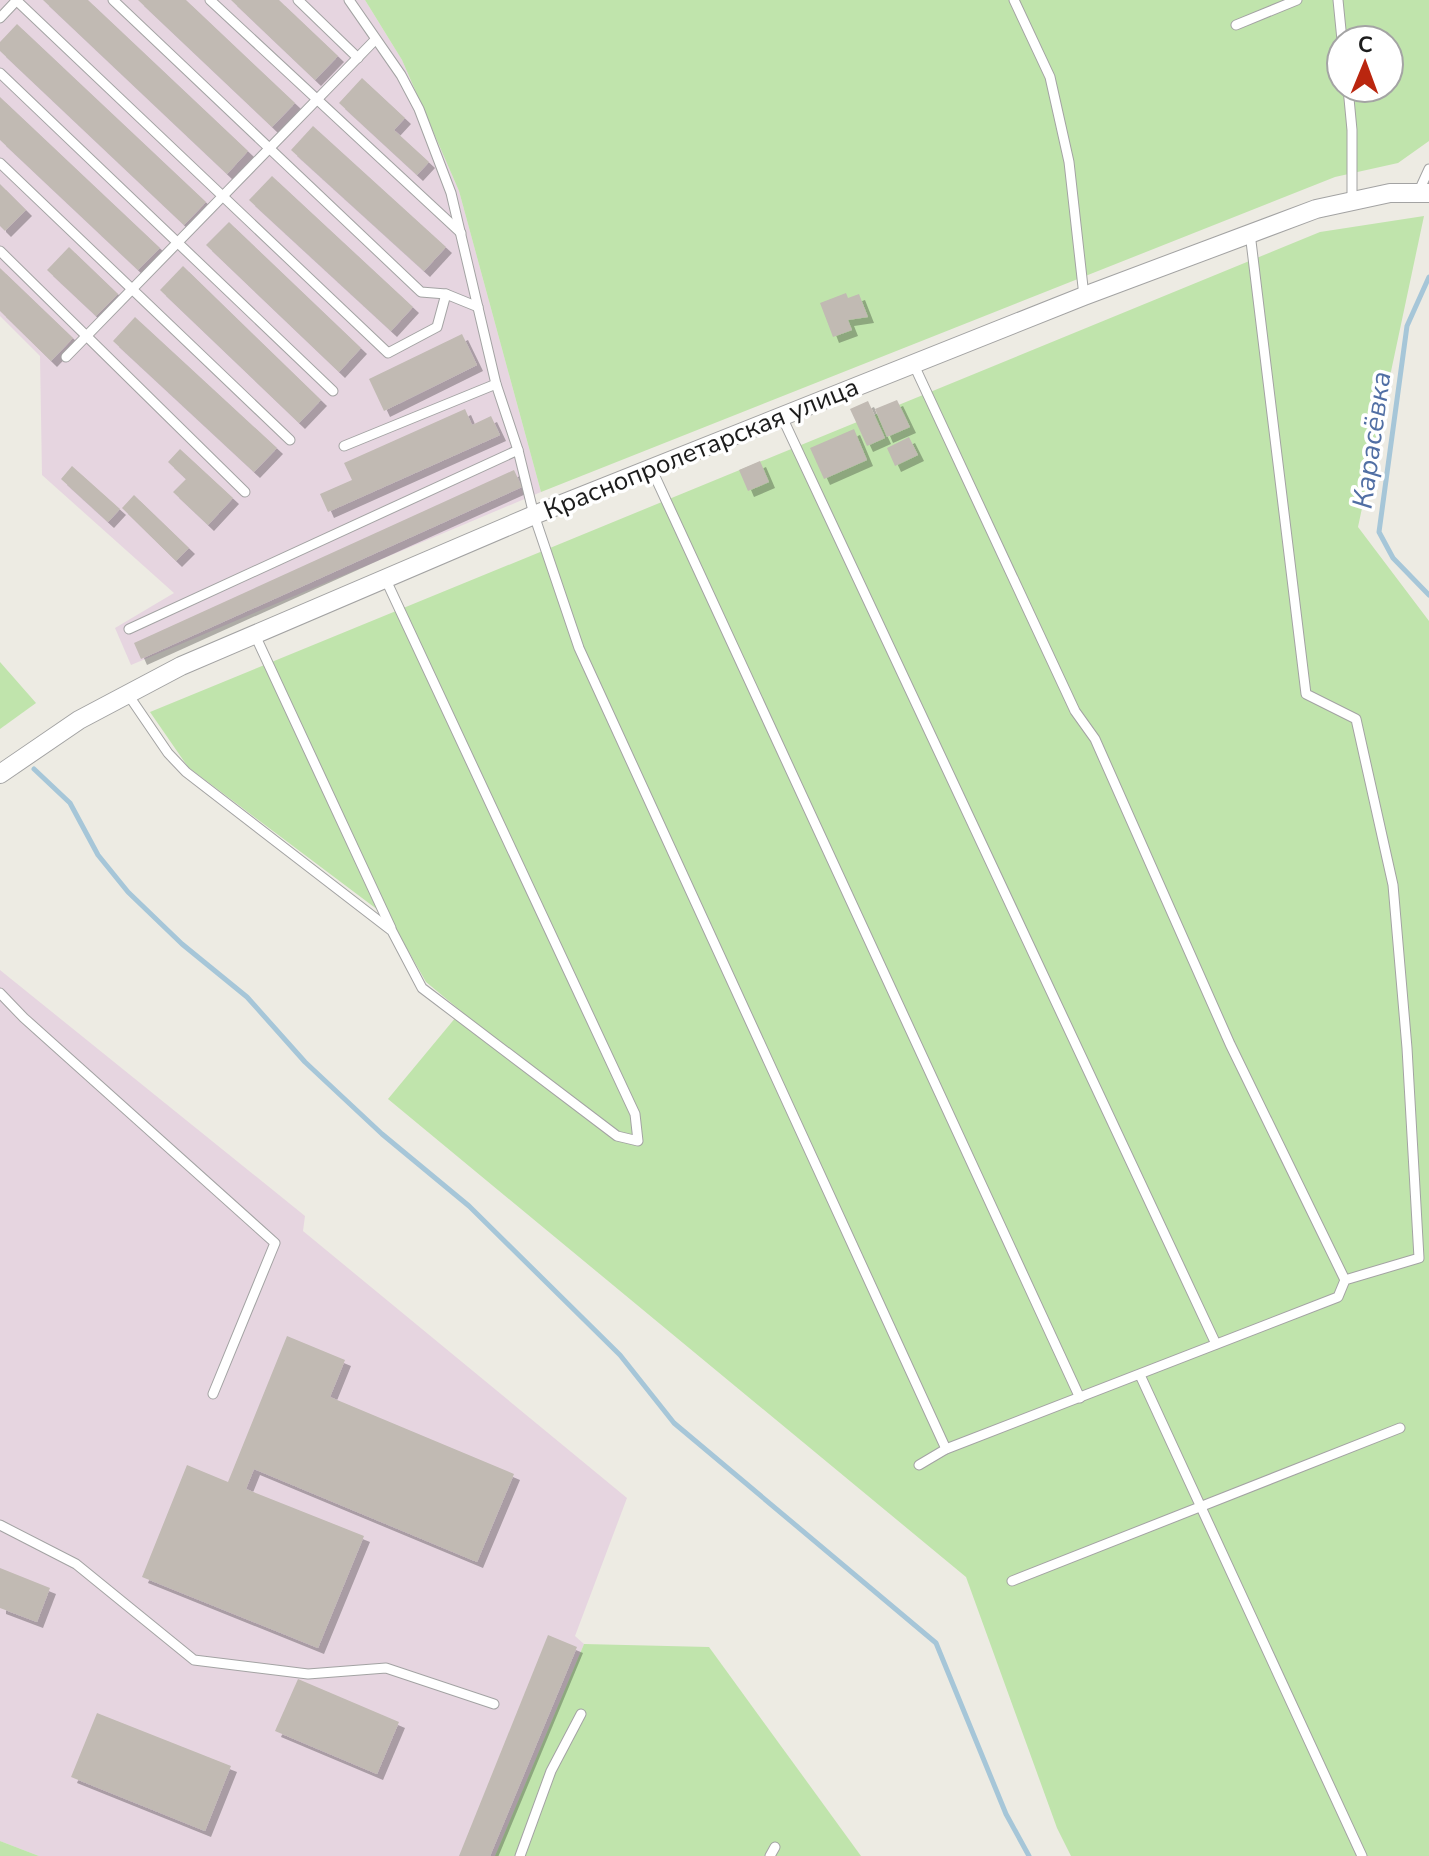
<svg xmlns="http://www.w3.org/2000/svg" width="1429" height="1856" viewBox="0 0 1429 1856" font-family="'Nunito Sans',sans-serif">
<defs>
<filter id="shadow"><feDropShadow dx="6" dy="6" stdDeviation="0" flood-color="#0004"/></filter>
</defs>
<rect width="100%" height="100%" fill="#edebe3"/>
<!-- industrial -->
<g fill="#e6d5e0">
<polygon points="0,0 365,0 402,60 459,191 541,492 131,665 115,628 174,593 42,475 40,356 0,316"/>
<polygon points="0,970 305,1216 303,1231 627,1498 575,1636 584,1644 495,1856 39,1856 0,1841"/>
</g>
<!-- grass -->
<g fill="#c0e4ac" fill-rule="evenodd">
<path d="M365,0h1064v141l-31,22 -63,14 -794,315 -82,-301 -57,-131zM1341,40h48v48h-48z"/>
<polygon points="1424,216 1358,527 1429,621 1429,1856 1071,1856 1057,1828 966,1577 388,1099 461,1011 426,982 390,919 188,767 150,712 1320,232"/>
<polygon points="0,662 36,703 0,729"/>
<polygon points="584,1644 709,1647 861,1856 495,1856"/>
<polygon points="0,1841 39,1856 0,1856"/>
</g>
<g fill="none" stroke-linecap="round" stroke-linejoin="round">
<!-- stream -->
<g stroke="#a6c6d8" stroke-width="5">
<polyline points="1429,277 1407,326 1379,532 1393,558 1429,595"/>
<polyline points="34,769 70,803 98,855 128,892 182,944 247,997 305,1062 382,1134 469,1206 620,1355 674,1423 936,1643 1006,1814 1029,1856"/>
</g>
</g>
<!-- building -->
<g fill="#c1bab3" filter="url(#shadow)">
<polygon points="43,0 88,0 248,151 227,174"/>
<polygon points="138,0 186,0 295,103 272,127"/>
<polygon points="231,0 279,0 338,56 315,80"/>
<polygon points="17,24 206,202 184,225 0,51 0,42"/>
<polygon points="362,78 405,118 394,130 429,162 417,175 339,103"/>
<polygon points="0,97 160,248 138,270 0,140"/>
<polygon points="313,126 446,247 424,271 291,150"/>
<polygon points="272,176 413,307 391,331 249,200"/>
<polygon points="0,184 26,210 5,231 0,226"/>
<polygon points="229,222 361,348 339,372 206,245"/>
<polygon points="69,247 118,294 96,316 47,270"/>
<polygon points="183,266 321,400 299,423 160,290"/>
<polygon points="0,268 73,338 51,361 0,311"/>
<polygon points="846,293 848,298 859,294 868,317 848,320 852,330 833,337 820,303"/>
<polygon points="135,317 277,448 254,472 113,341"/>
<polygon points="462,334 477,365 384,411 369,379"/>
<polygon points="897,400 910,427 887,437 875,409"/>
<polygon points="868,401 885,438 867,446 850,409"/>
<polygon points="465,409 472,425 491,416 500,435 328,512 320,494 352,480 344,463"/>
<polygon points="854,429 867,460 824,479 810,448"/>
<polygon points="909,437 918,455 895,466 887,448"/>
<polygon points="180,449 233,498 208,525 173,492 186,479 168,462"/>
<polygon points="760,461 769,482 748,491 739,470"/>
<polygon points="72,466 120,509 108,522 61,479"/>
<polygon points="514,470 522,487 141,659 134,643"/>
<polygon points="134,495 189,548 176,561 122,508"/>
<polygon points="287,1336 345,1360 330,1397 514,1474 477,1562 254,1469 246,1489 364,1536 318,1648 142,1577 187,1465 228,1482"/>
<polygon points="0,1568 50,1588 37,1622 0,1608"/>
<polygon points="548,1635 577,1647 490,1856 459,1856"/>
<polygon points="298,1679 399,1722 377,1774 275,1731"/>
<polygon points="97,1713 231,1766 205,1831 71,1777"/>
</g>
<g fill="none" stroke-linecap="round" stroke-linejoin="round">
<defs>
<g id="lane">
<polyline points="16,0 388,353 437,327 446,294"/>
<polyline points="113,0 421,292 446,294 478,307"/>
<polyline points="210,0 461,233"/>
<polyline points="298,0 358,58"/>
<polyline points="349,0 401,75 419,109 451,193 496,384 518,450 534,515 579,648 946,1449"/>
<polyline points="1014,0 1050,77 1069,162 1084,296"/>
<polyline points="1338,0 1342,40"/>
<polyline points="0,18 17,0"/>
<polyline points="1236,25 1297,0"/>
<polyline points="0,73 333,391"/>
<polyline points="1348,88 1352,130 1352,199"/>
<polyline points="0,163 290,440"/>
<polyline points="1418,193 1429,169"/>
<polyline points="0,251 245,492"/>
<polyline points="66,357 374,41"/>
<polyline points="913,363 1075,711 1095,739 1230,1044 1345,1280"/>
<polyline points="782,417 1216,1344"/>
<polyline points="344,446 496,384"/>
<polyline points="652,470 1080,1398"/>
<polyline points="129,629 518,450"/>
<polyline points="254,633 391,928"/>
<polyline points="127,693 168,753 186,772 392,931 422,988 617,1136 638,1141 635,1114 385,578"/>
<polyline points="0,993 24,1018 275,1243 213,1394"/>
<polyline points="1140,1375 1362,1856"/>
<polyline points="919,1465 946,1449 1338,1297 1345,1280 1419,1258 1407,1048 1393,885 1356,719 1306,694 1250,233"/>
<polyline points="0,1525 76,1564 194,1660 308,1674 386,1668 494,1704"/>
<polyline points="1012,1581 1400,1428"/>
<polyline points="520,1856 551,1771 581,1714"/>
<polyline points="770,1856 775,1847"/>
</g>
<polyline id="street" points="0,774 79,720 181,666 534,515 1084,296 1316,209 1390,193 1429,193"/>
</defs>
<!-- lane casing -->
<use href="#lane" stroke="#a3a3a3" stroke-width="11"/>
<!-- street casing -->
<use href="#street" stroke="#a3a3a3" stroke-width="20"/>
<!-- lane -->
<use href="#lane" stroke="#fff" stroke-width="9"/>
<!-- street -->
<use href="#street" stroke="#fff" stroke-width="18"/>
</g>
<g text-anchor="middle" stroke-width="7" stroke-linejoin="round" paint-order="stroke">
<!-- street labels -->
<g font-size="26" fill="#1c1c1c" stroke="#fff">
<text transform="translate(701 448) rotate(-22)" y="9">Краснопролетарская улица</text>
</g>
<!-- water labels -->
<g font-size="28" font-style="italic" fill="#516fa4" stroke="#fff">
<text transform="translate(1371 440) rotate(-82)" y="10">Карасёвка</text>
</g>
</g>
<!-- north arrow -->
<g transform="translate(1365 64) rotate(1)"><circle r="38" fill="#ffffff" stroke="#a4a4a4" stroke-width="2"/>
<path d="M0-6L14 30L0 20L-14 30Z" fill="#ba260f"/>
<text y="-12" font-size="22" font-weight="bold" text-anchor="middle" fill="#1c1c1c">С</text>
</g>
</svg>
